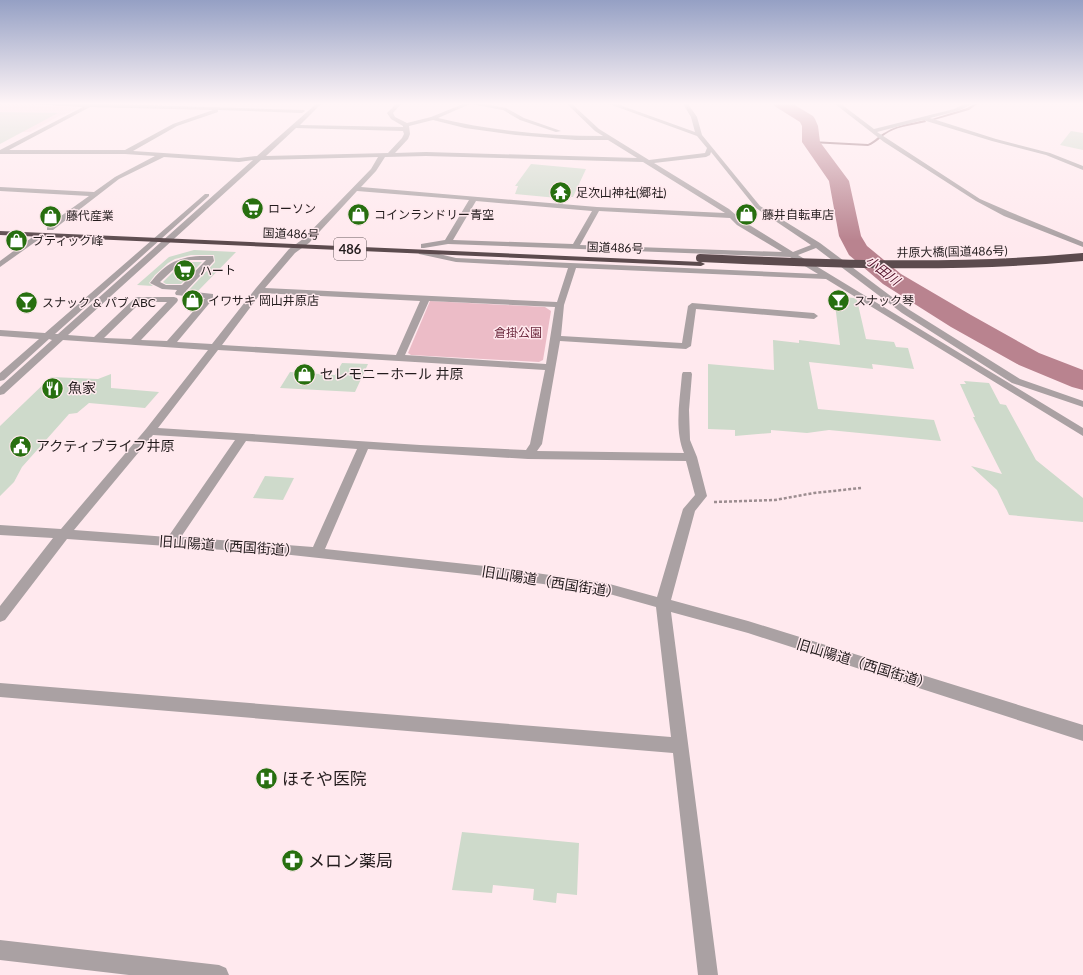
<svg xmlns="http://www.w3.org/2000/svg" width="1083" height="975" viewBox="0 0 1083 975" font-family="Lato,'Noto Sans JP',sans-serif">
<rect width="100%" height="100%" fill="#ffe9ee"/>
<!-- built -->
<polygon fill="#f8dae0" points="0,104 31,105 78,108 69,113 59,116 30,132 0,132"/>
<!-- green -->
<polygon fill="#ecbcc7" points="430,301 545,307 551,311 543,360 539,362 411,355 408,353"/>
<g fill="none" stroke-linecap="round" stroke-linejoin="round">
<!-- stream -->
<g fill="#8c646d" fill-rule="evenodd">
<polygon points="974,104 977,104 969,110 934,120 932,119 967,108"/>
<path d="M925,120l1,2c-12,3 -26,4 -37,10 -8,4 -12,11 -21,14l-57,-3 -1,-1 1,-1 57,3c7,-3 11,-9 18,-12 11,-7 26,-9 39,-12z"/>
</g>
<!-- river -->
<polygon fill="#b9838f" fill-rule="evenodd" points="773,104 793,104 813,116 815,119 818,126 820,142 849,181 861,236 867,246 901,274 971,315 1039,353 1083,370 1083,390 1072,387 1019,365 951,327 883,284 849,255 839,236 829,181 802,142 802,126 800,122 776,107"/>
</g>
<!-- building -->
<g fill="#cedacb">
<polygon points="0,112 58,113 0,144"/>
<polygon points="1071,131 1083,133 1083,150 1060,145"/>
<polygon points="531,164 586,169 573,197 569,197 568,199 515,194 518,186 515,186"/>
<polygon points="194,250 236,252 198,291 189,290 215,262 214,255 191,255 175,259 168,263 155,275 149,283 153,286 137,285 169,257"/>
<polygon points="190,262 202,262 181,284 166,284 163,282 177,268"/>
<polygon points="834,296 854,298 857,300 866,339 894,342 896,347 908,348 914,369 872,364 873,369 809,362 818,409 934,420 941,441 829,430 807,433 771,430 771,433 735,436 735,430 708,429 708,364 774,370 773,340 799,343 799,340 840,345"/>
<polygon points="342,363 368,364 355,392 280,388 290,372 335,375"/>
<polygon points="111,374 111,388 159,392 145,408 89,403 77,413 69,414 22,467 14,482 0,496 0,426 51,377 98,379"/>
<polygon points="964,381 989,383 1000,404 1006,405 1036,460 1083,498 1083,522 1009,515 997,490 971,466 1002,474 973,417 975,417 960,384 966,384"/>
<polygon points="265,476 294,478 283,500 253,498"/>
<polygon points="462,832 579,843 577,895 557,893 556,903 533,900 534,889 493,885 492,893 452,890"/>
</g>
<g fill="none" stroke-linecap="round" stroke-linejoin="round">
<!-- path -->
<polyline stroke="#9c8d90" stroke-width="2.5" stroke-dasharray="3 2" stroke-linecap="butt" points="714,502 775,500 814,493 861,488"/>
<!-- minor -->
<g fill="#aaa1a3" fill-rule="evenodd">
<path d="M31,104h75l198,6 1,1 -3,2 -84,-3v2l-41,14 -44,25 106,7 18,-2 59,-52h5l-21,21 103,2v-1l-12,-7 -4,-6 9,-9h5l-8,9 2,4 12,6 24,-6 32,-13h7l-32,14c54,13 110,18 165,18l-8,-5 -28,-27h5l27,25 50,31 56,-7 2,-5 -10,-12 -88,-32h8l78,28 -4,-15 -8,-13h5l9,13 5,18 58,71 60,37 88,66 112,70 63,22v6l-71,-24 -110,-70 -86,-65 -18,7 285,173v8l-257,-157 -250,-11 -12,37 -3,31 121,7 6,-37 4,-3 122,10 4,3 -4,3 -118,-10 -5,37 -5,3 -126,-8 -18,103 -5,7 147,2c-10,-24 -4,-53 -2,-79l1,-2h8l1,2 -3,36 1,30 7,17 10,39 -12,15 -24,89 77,21 335,104v16l-335,-108 -77,-21 47,363h-20l-25,-222 -673,-56v-14l671,54 -15,-130 -50,-14 -112,-16 -212,-23 -215,-15 -62,81 -5,2v-16l53,-68 -53,-3v-10l61,4 85,-100 62,-79 -145,-10 -59,54 -4,1v-8l52,-47 -3,-1 -45,41 -4,1v-8l39,-34 -39,-3v-6l45,3 160,-139h4v2l-154,138h3l195,-174 -14,2 -75,-5 -45,22 -66,51h-6v-4l42,-30 -89,-5v-4l94,5 21,-15 40,-21 -30,-2h-125v-4l83,-43zM90,107l123,3 -40,14 -48,26h-116zM433,120l32,8 51,7 60,5h32l29,18 -211,-6 -31,1 13,-14 2,-5 -1,-8zM296,128l107,3 1,3 -2,4 -14,15 -122,3zM711,152l45,56 55,37 -18,7 -50,-31 -14,-12 -75,-46 52,-6 4,-2zM426,156l217,6 82,51 -128,-6 -236,-20 15,-16 9,-14zM378,157l-7,12 -68,70 -14,10 -33,39 -44,56 -35,-2 36,-43v-5l-27,-3 28,-30 -1,-5h-3c-28,-1 -43,5 -60,27l12,6 15,1 -2,3 1,2 29,3 -38,43 -26,-1 36,-38 1,-2 -1,-2 -3,-1h-38l-42,40 -26,-2 193,-175zM357,191l112,9 -24,40 -24,4v4h3l24,-4 342,13 28,17 -362,-16 -34,-8 -4,2 1,2 37,8 112,6 -11,34 -292,-14 30,-35 14,-10zM476,201l116,10 -19,33 -120,-4zM599,211l131,7 7,7 45,27 -202,-7zM190,260h16l-24,25h-16l-6,-3 16,-15zM261,293l159,8 -24,54 -174,-10zM429,301l126,6 -9,57 -141,-9zM141,302h26l-36,37 -27,-1zM218,350l327,20 -15,74 -4,6 -106,-5 -262,-17zM153,435l82,5 -67,97 -94,-7zM246,441l111,8 -44,98 -132,-10zM368,449l160,10 158,2 9,34 -12,14 -26,88 -51,-14 -112,-16 -169,-18z"/>
<polygon points="471,104 485,104 506,108 524,118 561,131 556,132 520,120 503,110"/>
<polygon points="835,104 841,104 874,129 954,109 965,104 972,104 958,111 930,118 996,139 1050,153 1083,166 1083,170 1046,155 992,141 923,120 877,132 980,199 1010,212 1083,242 1083,247 1004,216 976,201 884,142"/>
<polygon points="38,233 44,233 45,235 0,267 0,261"/>
<polygon points="0,940 219,965 226,968 229,975 129,975 0,960"/>
</g>
<!-- highway -->
<polygon fill="#5c4b4e" fill-rule="evenodd" points="0,231 701,262 705,264 701,266 0,235"/>
<!-- highway-bridge -->
<path stroke="#5c4b4e" stroke-width="8" d="M700,258c130,6 253,11 383,-1"/>
</g>
<!-- sky -->
<linearGradient id="sky" x2="0" y2="1"><stop stop-color="#95a0c4"/><stop offset="0.43" stop-color="#fff5f7"/><stop offset="1" stop-color="#fff5f7" stop-opacity="0"/></linearGradient>
<rect width="1083" height="241" fill="url(#sky)"/>
<!-- icons -->
<defs>
<symbol id="temple-disc" viewBox="-11 -11 22 22"><circle r="9.5" fill="#276f0f" stroke="#ffe9ee"/><path d="M0-6L5-2H3V0L6.5 2.5H4V6H1.5V3h-3V6H-4V2.5H-6.5L-3 0V-2H-5Z" fill="#fff"/></symbol>
<symbol id="supermarket-disc" viewBox="-11 -11 22 22"><circle r="9.5" fill="#276f0f" stroke="#ffe9ee"/><path d="M-6-5.5h2.5l.6 2H6L4.5 2H-2.5L-4.4-4H-6ZM-1.5 3.2a1.3 1.3 0 1 0 .1 0ZM3 3.2a1.3 1.3 0 1 0 .1 0Z" fill="#fff"/></symbol>
<symbol id="shop-disc" viewBox="-11 -11 22 22"><circle r="9.5" fill="#276f0f" stroke="#ffe9ee"/><path d="M-5-2.5h2.3a2.7 3.5 0 0 1 5.4 0H5L5.5 6h-11ZM-1.5-2.5h3a1.5 2.3 0 0 0-3 0Z" fill="#fff"/></symbol>
<symbol id="bar-disc" viewBox="-11 -11 22 22"><circle r="9.5" fill="#276f0f" stroke="#ffe9ee"/><path d="M-6-5H6L.8 .8V4.5H3.5V6h-7V4.5H-.8V.8Z" fill="#fff"/></symbol>
<symbol id="restaurant-disc" viewBox="-11 -11 22 22"><circle r="9.5" fill="#276f0f" stroke="#ffe9ee"/><path d="M-5-6h1v4h1v-4h1v4h1v-4h1v5L-1.5 .5V6h-2V.5L-5-1ZM5-6V6H3V1.5H1.5Q1.5-4 5-6Z" fill="#fff"/></symbol>
<symbol id="civic-disc" viewBox="-11 -11 22 22"><circle r="9.5" fill="#276f0f" stroke="#ffe9ee"/><path d="M-.6-6.5H3V-4.5H.6V-3L4-1V1h2V6H-6V1h2V-1L-.6-3ZM-1.2 2.5V6h2.4V2.5Z" fill="#fff"/></symbol>
<symbol id="hospital-disc" viewBox="-11 -11 22 22"><circle r="9.5" fill="#276f0f" stroke="#ffe9ee"/><path d="M-5-5h3v3.5h4V-5h3V5h-3V1.5h-4V5h-3Z" fill="#fff"/></symbol>
<symbol id="pharmacy-disc" viewBox="-11 -11 22 22"><circle r="9.5" fill="#276f0f" stroke="#ffe9ee"/><path d="M-2-6h4v4h4v4h-4v4h-4v-4h-4v-4h4Z" fill="#fff"/></symbol>
</defs>
<g fill-rule="evenodd">
<use href="#temple-disc" x="548" y="180" width="25" height="25"/>
<use href="#supermarket-disc" x="240" y="196" width="25" height="25"/>
<use href="#shop-disc" x="346" y="202" width="25" height="25"/>
<use href="#shop-disc" x="734" y="202" width="25" height="25"/>
<use href="#shop-disc" x="38" y="204" width="25" height="25"/>
<use href="#shop-disc" x="4" y="228" width="25" height="25"/>
<use href="#supermarket-disc" x="172" y="258" width="25" height="25"/>
<use href="#shop-disc" x="180" y="288" width="25" height="25"/>
<use href="#bar-disc" x="826" y="288" width="25" height="25"/>
<use href="#bar-disc" x="14" y="290" width="25" height="25"/>
<use href="#shop-disc" x="292" y="362" width="25" height="25"/>
<use href="#restaurant-disc" x="40" y="376" width="25" height="25"/>
<use href="#civic-disc" x="8" y="434" width="25" height="25"/>
<use href="#hospital-disc" x="254" y="766" width="25" height="25"/>
<use href="#pharmacy-disc" x="280" y="848" width="25" height="25"/>
</g>
<g text-anchor="middle" stroke-width="3" stroke-linejoin="round" paint-order="stroke">
<!-- far-poi labels -->
<g font-size="12" fill="#231c1d" stroke="#ffe9ee" text-anchor="start">
<text x="576" y="197">足次山神社(郷社)</text>
<text x="268" y="213">ローソン</text>
<text x="374" y="219">コインランドリー青空</text>
<text x="762" y="219">藤井自転車店</text>
<text x="66" y="220">藤代産業</text>
<text x="32" y="245">ブティック峰</text>
<text x="200" y="275">ハート</text>
<text x="208" y="305">イワサキ 岡山井原店</text>
<text x="854" y="305">スナック琴</text>
<text x="42" y="307">スナック &amp; パブ ABC</text>
</g>
<!-- far-street labels -->
<g font-size="12" fill="#231c1d" stroke="#ffe9ee">
<text transform="translate(291 234) rotate(2)" y="4">国道486号</text>
<text transform="translate(615 248) rotate(2)" y="4">国道486号</text>
<text transform="translate(952 252) rotate(-1)" y="4">井原大橋(国道486号)</text>
</g>
<!-- far-park labels -->
<g font-size="12" fill="#6c283d" stroke="#ffe9ee">
<text x="518" y="337">倉掛公園</text>
</g>
<!-- shield labels -->
<rect fill="#ffe9ee" stroke="#655a5c" stroke-width="1" x="334" y="238" width="32" height="22" rx="3"/>
<g font-size="13" font-weight="bold" fill="#231c1d">
<text x="350" y="254">486</text>
</g>
<!-- far-water labels -->
<g font-size="13" font-style="italic" fill="#500e26" stroke="#ffe9ee">
<text transform="translate(883 270) rotate(38)" y="5">小田川</text>
</g>
<!-- poi labels -->
<g font-size="14" fill="#231c1d" stroke="#ffe9ee" text-anchor="start">
<text x="320" y="379">セレモニーホール 井原</text>
<text x="68" y="393">魚家</text>
<text x="36" y="451">アクティブライフ井原</text>
</g>
<!-- street labels -->
<g font-size="14" fill="#231c1d" stroke="#ffe9ee">
<text transform="translate(229 546) rotate(4)" y="5">旧山陽道（西国街道）</text>
<text transform="translate(551 582) rotate(9)" y="5">旧山陽道（西国街道）</text>
<text transform="translate(864 664) rotate(17)" y="5">旧山陽道（西国街道）</text>
</g>
<!-- near-poi labels -->
<g font-size="17" fill="#231c1d" stroke="#ffe9ee" text-anchor="start">
<text x="282" y="785">ほそや医院</text>
<text x="308" y="867">メロン薬局</text>
</g>
</g>
</svg>
